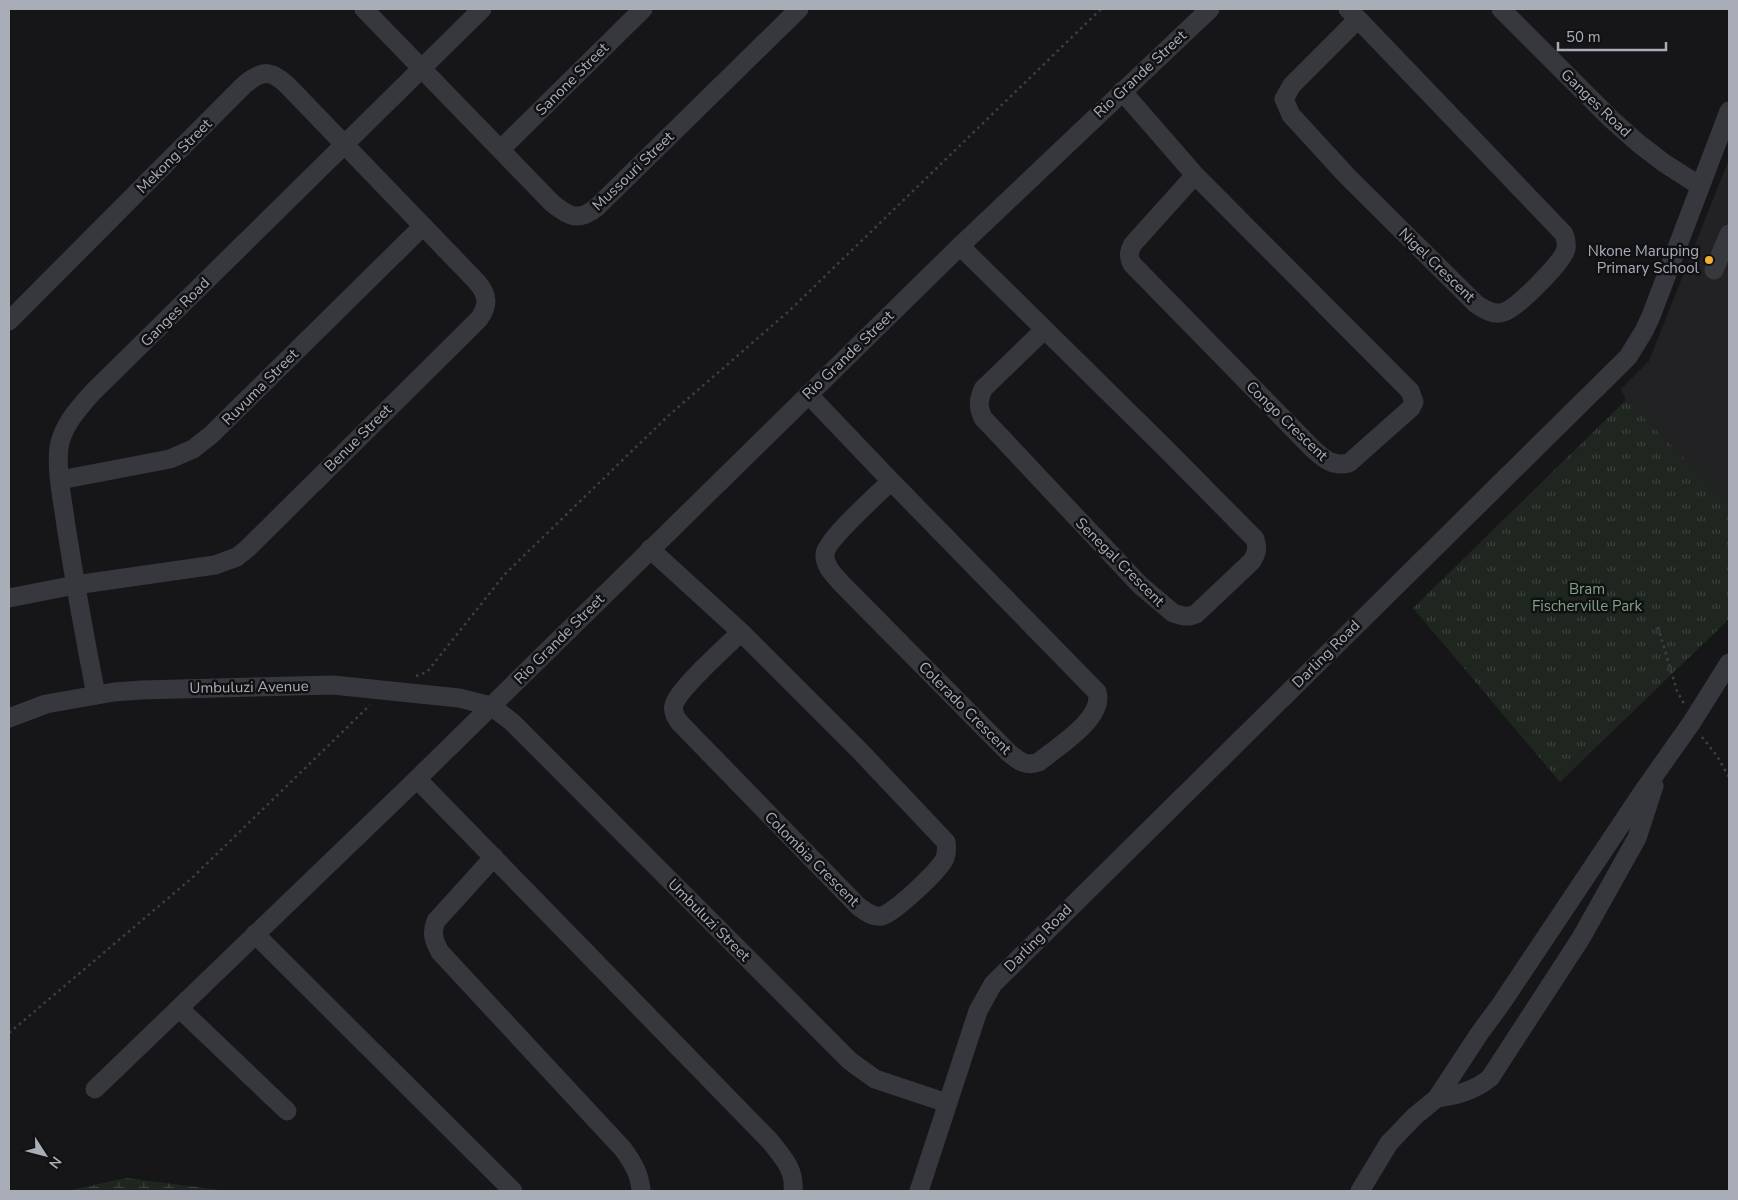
<svg xmlns="http://www.w3.org/2000/svg" width="1738" height="1200" viewBox="0 0 1738 1200" font-family="'Nunito Sans',sans-serif">
<defs>
<pattern id="grass-tufts" width="24" height="20" patternUnits="userSpaceOnUse" patternTransform="scale(1.25)"><rect width="24" height="20" fill="#1e261f"/><path d="M3 7l-1-3M5 7V3M7 7l1-3M15 17l-1-3M17 17v-4M19 17l1-3" fill="none" stroke="#3c433d"/></pattern>
<pattern id="wetland-marsh" width="20" height="14" patternUnits="userSpaceOnUse" patternTransform="scale(1.25)"><rect width="20" height="14" fill="#1e261f"/><path d="M1 5h8M5 5V1M11 12h8M15 12V8" fill="none" stroke="#3c433d"/></pattern>
</defs>
<rect width="100%" height="100%" fill="#161618"/>
<!-- built -->
<polygon fill="#222225" points="1729,159 1729,503 1626,400 1621,389 1649,361"/>
<!-- grass -->
<polygon fill="url(#grass-tufts)" points="1626,400 1729,503 1729,619 1560,782 1413,608"/>
<!-- wetland -->
<polygon fill="url(#wetland-marsh)" points="126,1178 228,1191 67,1191"/>
<g fill="none" stroke-linecap="round" stroke-linejoin="round">
<!-- path -->
<g stroke="#3d3f44" stroke-width="2.5" stroke-dasharray="2.5 4" stroke-linecap="butt">
<polyline points="1658,627 1677,691 1684,704"/>
<polyline points="416,676 427,672 505,574 668,416 789,311 1101,9"/>
<polyline points="1702,737 1717,756 1729,777"/>
<polyline points="9,1033 192,878 370,705"/>
</g>
<!-- minor -->
<g stroke="#37383d" stroke-width="19">
<path d="M364,9l188,194c17,14 27,19 45,4l202,-198"/>
<path d="M1348,9l10,10 206,215c2,5 3,9 2,15 -4,14 -48,58 -62,63 -10,4 -20,-3 -28,-8l-129,-128 -56,-61 -7,-16 8,-14 66,-66"/>
<polyline points="1501,9 1611,119 1638,143 1664,163 1700,186"/>
<path d="M1122,91l73,84 215,216 4,11 -3,6 -62,55c-16,4 -25,-4 -36,-14l-181,-185c-4,-8 -3,-13 1,-20l62,-69"/>
<polyline points="501,149 643,9"/>
<path d="M960,246l204,201 91,92c3,9 2,14 -3,22l-56,53 -6,2h-7l-10,-3 -33,-28 -157,-167c-5,-11 -5,-17 0,-29l61,-59"/>
<polyline points="1714,270 1729,234"/>
<path d="M9,321l235,-236c19,-16 28,-15 45,2l188,195c11,13 12,23 2,37l-231,229 -11,9 -22,8 -140,20 -66,13"/>
<path d="M808,394l83,87 206,211c8,26 -40,55 -58,70 -13,5 -20,-1 -30,-9l-167,-169c-7,-8 -18,-18 -17,-30 1,-14 54,-61 66,-73"/>
<polyline points="60,480 170,459 193,449 211,435 423,226"/>
<path d="M650,549l91,83 118,118 87,92c1,6 1,10 -1,16 -5,12 -51,55 -63,58 -9,2 -17,-5 -24,-10l-178,-183c-4,-5 -8,-11 -6,-18 4,-16 53,-59 67,-73"/>
<path d="M96,695c-11,-56 -21,-112 -30,-169 -3,-25 -10,-53 -7,-79 4,-22 19,-38 33,-54l390,-384"/>
<polyline points="9,718 46,704 114,692 141,690 333,685 459,698 491,706 512,722 850,1061 875,1079 947,1103"/>
<path d="M417,779l353,362c13,17 25,28 23,50"/>
<path d="M494,857l-58,64c-5,12 -2,20 4,31l183,197c10,14 17,25 18,42"/>
<polyline points="255,934 513,1191"/>
<polyline points="179,1008 287,1111"/>
<polyline points="95,1089 417,779 960,246 1210,9"/>
<path d="M1437,1098c20,-3 37,-7 53,-20l91,-140 56,-100 17,-52"/>
<polyline points="919,1191 978,1011 993,984 1628,357 1644,331 1651,316 1729,111"/>
<polyline points="1360,1191 1389,1143 1415,1116 1437,1098 1479,1034 1501,1004 1642,793 1692,722 1729,663"/>
</g>
</g>
<!-- markers -->
<circle fill="#f2b134" stroke="#111113" stroke-width="2" cx="1709" cy="260" r="5"/>
<g text-anchor="middle" stroke-width="5" stroke-linejoin="round" paint-order="stroke">
<!-- street labels -->
<g font-size="15" fill="#a8adb8" stroke="#111113">
<text transform="translate(1140 74) rotate(-43)" y="5">Rio Grande Street</text>
<text transform="translate(572 79) rotate(-45)" y="5">Sanone Street</text>
<text transform="translate(1596 103) rotate(44)" y="5">Ganges Road</text>
<text transform="translate(174 156) rotate(-45)" y="5">Mekong Street</text>
<text transform="translate(633 171) rotate(-44)" y="5">Mussouri Street</text>
<text transform="translate(1437 265) rotate(44)" y="5">Nigel Crescent</text>
<text transform="translate(175 312) rotate(-45)" y="5">Ganges Road</text>
<text transform="translate(848 355) rotate(-44)" y="5">Rio Grande Street</text>
<text transform="translate(260 387) rotate(-45)" y="5">Ruvuma Street</text>
<text transform="translate(1287 421) rotate(44)" y="5">Congo Crescent</text>
<text transform="translate(358 438) rotate(-45)" y="5">Benue Street</text>
<text transform="translate(1120 562) rotate(45)" y="5">Senegal Crescent</text>
<text transform="translate(559 639) rotate(-45)" y="5">Rio Grande Street</text>
<text transform="translate(1326 654) rotate(-45)" y="5">Darling Road</text>
<text transform="translate(249 687) rotate(-1)" y="5">Umbuluzi Avenue</text>
<text transform="translate(965 708) rotate(45)" y="5">Colerado Crescent</text>
<text transform="translate(812 859) rotate(45)" y="5">Colombia Crescent</text>
<text transform="translate(709 920) rotate(45)" y="5">Umbuluzi Street</text>
<text transform="translate(1038 938) rotate(-45)" y="5">Darling Road</text>
</g>
<!-- poi labels -->
<g font-size="15" fill="#a8adb8" stroke="#111113" text-anchor="end">
<text x="1699" y="256">Nkone Maruping<tspan x="1699" dy="17">Primary School</tspan></text>
</g>
<!-- park labels -->
<g font-size="15" fill="#7fa381" stroke="#111113">
<text x="1587" y="594">Bram<tspan x="1587" dy="17">Fischerville Park</tspan></text>
</g>
</g>
<!-- border -->
<rect width="1738" height="1200" fill="none" stroke="#a8adb8" stroke-width="20"/>
<!-- north arrow -->
<g transform="translate(45 1155) rotate(126)" stroke="#111113" stroke-width="4" paint-order="stroke">
<path d="M0-4L9 19L0 12L-9 19Z" fill="#a8adb8"/>
<text y="-8" font-size="14" font-weight="bold" text-anchor="middle" fill="#a8adb8">N</text>
</g>
<!-- scale -->
<path d="M1558 42v8h108v-8" fill="none" stroke="#a8adb8" stroke-width="2.5"/>
<text x="1566" y="42" font-size="15" fill="#a8adb8" stroke="#111113" stroke-width="4" paint-order="stroke">50 m</text>
</svg>
